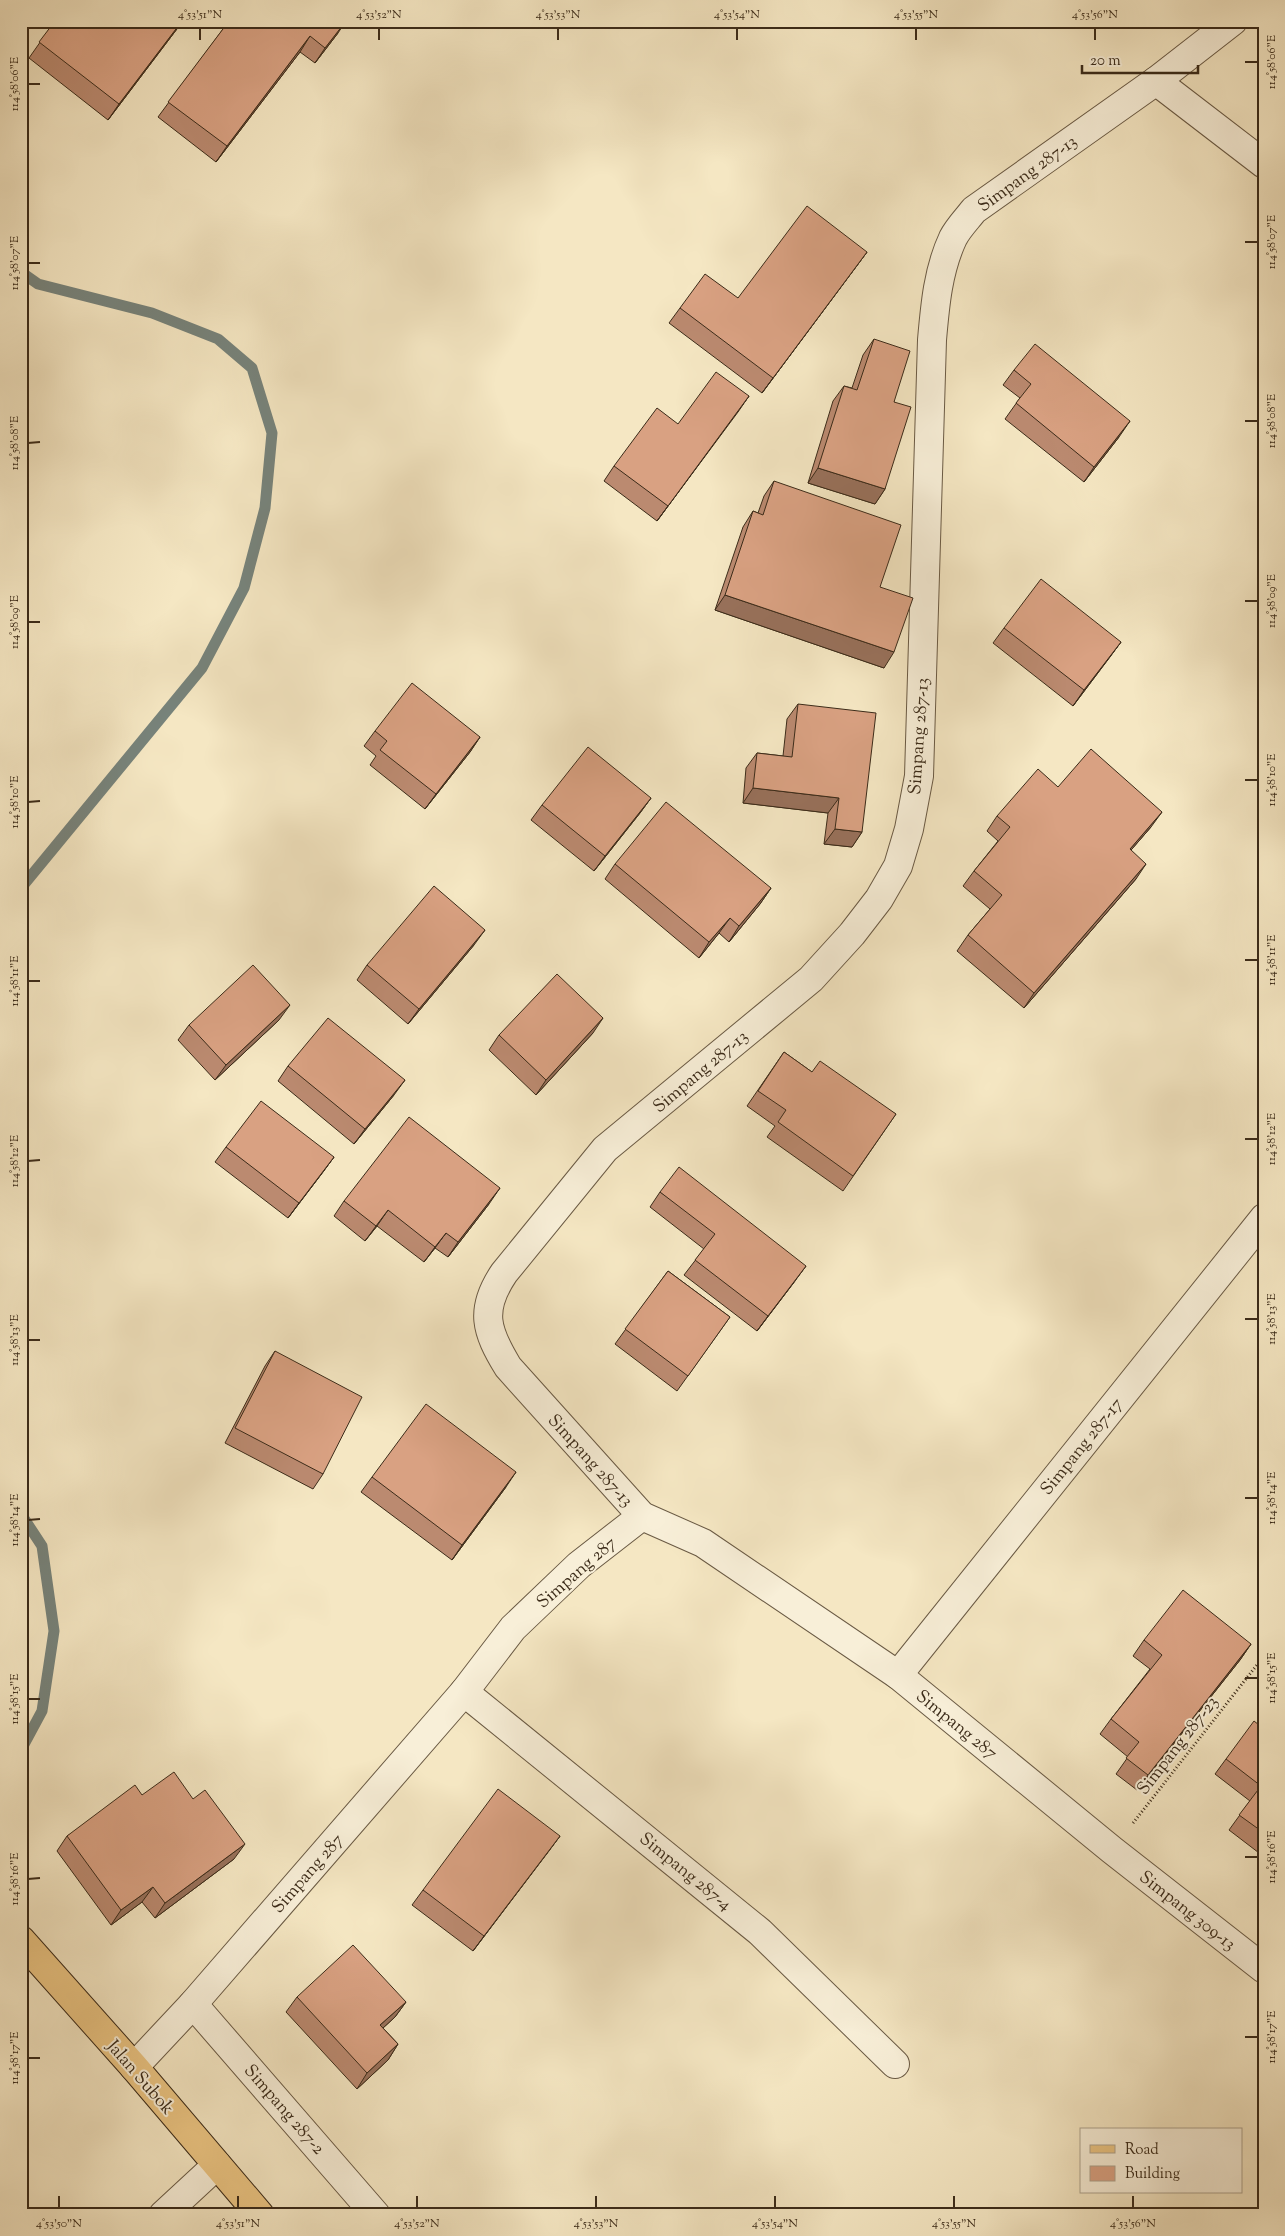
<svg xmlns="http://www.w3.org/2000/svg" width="1285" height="2236" viewBox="0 0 1285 2236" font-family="'Sorts Mill Goudy',serif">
<rect width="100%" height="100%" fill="#f5e7c3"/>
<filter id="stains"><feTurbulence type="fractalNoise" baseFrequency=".004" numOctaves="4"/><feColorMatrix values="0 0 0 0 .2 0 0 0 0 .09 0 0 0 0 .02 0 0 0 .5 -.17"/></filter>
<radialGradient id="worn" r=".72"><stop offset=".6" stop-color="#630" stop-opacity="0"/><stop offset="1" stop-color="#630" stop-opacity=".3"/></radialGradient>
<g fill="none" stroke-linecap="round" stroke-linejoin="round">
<!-- stream -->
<g stroke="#77837b" stroke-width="11">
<polyline points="21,272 38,284 152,313 218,339 252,368 272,433 265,508 244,588 202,668 21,888"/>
<polyline points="21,1514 42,1546 54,1631 42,1711 21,1750"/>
</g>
<defs>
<g id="minor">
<path d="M1233,21l-77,60 -182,129c-7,9 -16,18 -21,28 -15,32 -18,67 -21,102l-13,436 -10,53 -11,37 -19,33 -27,35 -41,45 -206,170 -101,124c-25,37 -18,58 4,94l134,149 61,27 195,132 214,175 152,119"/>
<polyline points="1156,81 1264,164"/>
<polyline points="898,1675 1264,1218"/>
<polyline points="464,1692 760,1932 895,2064"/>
<polyline points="193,2004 376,2215"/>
<polyline points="134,2067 193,2004 464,1692 513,1628 579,1565 642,1516"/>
<polyline points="163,2215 217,2165"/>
</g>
<polyline id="major" points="21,1940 134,2067 260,2215"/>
</defs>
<!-- minor casing -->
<use href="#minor" stroke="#6a5a44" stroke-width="30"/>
<!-- major casing -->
<use href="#major" stroke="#3b2b19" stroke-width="30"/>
<!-- path -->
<polyline stroke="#3b2b19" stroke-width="3" stroke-dasharray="1 2.5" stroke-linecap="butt" points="1133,1823 1264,1656"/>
<!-- minor -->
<use href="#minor" stroke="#f8efd8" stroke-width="28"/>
<!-- major -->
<use href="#major" stroke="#eac482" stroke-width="28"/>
</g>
<!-- wall -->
<g fill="#bb8a70" stroke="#3b2b19">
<polygon points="55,21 183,21 108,120 29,58"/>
<polygon points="229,21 338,33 315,63 300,52 216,162 158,117"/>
<polygon points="867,252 762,393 669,323 680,308 738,298"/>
<polygon points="874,339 894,402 885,489 875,504 808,483 833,401 844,386 852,388 863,355"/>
<polygon points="1014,370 1119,437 1084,482 1005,419 1020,398 1003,385"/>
<polygon points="749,396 657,521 604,481 614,466"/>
<polygon points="774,481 880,587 884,668 715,610 743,527 753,511 758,513 764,496"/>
<polygon points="1004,628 1121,642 1073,706 993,643"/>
<polygon points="798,704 862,832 852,847 824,844 828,813 743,803 746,768 757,753 783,756 787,719"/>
<polygon points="375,731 480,737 470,752 425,809 370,765 376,756 364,746"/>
<polygon points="1058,787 1151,827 1131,850 1136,879 1024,1008 957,951 968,935 990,909 963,886 974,871 998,841 987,831 997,816"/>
<polygon points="651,798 640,813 594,871 531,820 542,805"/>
<polygon points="615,864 771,888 760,904 729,942 719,933 699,958 605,879"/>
<polygon points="474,945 408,1024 357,980 367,965"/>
<polygon points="279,1020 215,1080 178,1040 189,1025"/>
<polygon points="593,1033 536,1095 489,1050 499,1035"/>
<polygon points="784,1052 812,1072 896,1114 843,1191 767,1137 775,1126 747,1106"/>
<polygon points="288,1066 394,1095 354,1144 278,1081"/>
<polygon points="226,1147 334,1157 323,1172 288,1218 215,1162"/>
<polygon points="660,1192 795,1281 757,1331 684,1275 704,1249 650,1207"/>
<polygon points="344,1201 489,1204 448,1257 435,1248 424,1262 377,1226 365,1241 334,1216"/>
<polygon points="668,1271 730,1317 677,1391 615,1344"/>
<polygon points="275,1351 323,1474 313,1489 225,1443 265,1366"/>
<polygon points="372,1477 506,1487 452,1560 361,1492"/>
<polygon points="1144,1640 1251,1644 1240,1660 1137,1790 1116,1774 1128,1757 1100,1734 1111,1719 1150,1669 1133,1656"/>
<polygon points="1264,1729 1264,1855 1263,1856 1229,1830 1250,1801 1215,1774 1226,1759"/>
<polygon points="142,1795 234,1859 155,1918 142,1902 111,1925 57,1851 67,1836"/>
<polygon points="560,1836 473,1951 412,1905 423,1890"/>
<polygon points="297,1997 406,2002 395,2017 383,2028 398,2044 388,2060 357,2089 286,2012"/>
</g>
<!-- shaded-wall -->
<g fill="#98715b" stroke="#3b2b19">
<polygon points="182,21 183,21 108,120 119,104"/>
<polygon points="346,21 338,33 315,63 325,48"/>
<polygon points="310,36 300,52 216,162 227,146"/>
<polygon points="867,252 856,267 762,393 773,378"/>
<polygon points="749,396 738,412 657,521 668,506"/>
<polygon points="1130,421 1119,437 1084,482 1094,467"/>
<polygon points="818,468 885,489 875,504 808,483"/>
<polygon points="725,595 894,652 884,668 715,610"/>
<polygon points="1121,642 1110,657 1073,706 1084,690"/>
<polygon points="480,737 470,752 425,809 436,794"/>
<polygon points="753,788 839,798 828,813 743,803"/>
<polygon points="651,798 640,813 594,871 605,856"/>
<polygon points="1162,812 1151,827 1119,864 1130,849"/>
<polygon points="835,829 862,832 852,847 824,844"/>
<polygon points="1146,864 1136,879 1024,1008 1034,993"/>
<polygon points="771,888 760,904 729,942 739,926"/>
<polygon points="730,918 719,933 699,958 709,942"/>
<polygon points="485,930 474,945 408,1024 419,1009"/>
<polygon points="290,1005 279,1020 215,1080 226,1065"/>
<polygon points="603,1018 593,1033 536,1095 546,1080"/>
<polygon points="405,1080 394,1095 354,1144 365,1129"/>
<polygon points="334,1157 323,1172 288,1218 299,1203"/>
<polygon points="500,1188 489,1204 448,1257 458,1242"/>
<polygon points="388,1210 377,1226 365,1241 376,1226"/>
<polygon points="446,1233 435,1248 424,1262 435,1247"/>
<polygon points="806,1266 795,1281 757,1331 768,1316"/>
<polygon points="516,1472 506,1487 452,1560 462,1545"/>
<polygon points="1251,1644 1240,1660 1137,1790 1148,1775"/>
<polygon points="560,1836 549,1851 473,1951 484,1936"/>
<polygon points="245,1844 234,1859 155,1918 165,1903"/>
<polygon points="153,1887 142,1902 111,1925 121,1910"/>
<polygon points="406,2002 395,2017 370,2040 380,2025"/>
<polygon points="398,2044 388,2060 357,2089 367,2073"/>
</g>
<!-- building -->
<g fill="#d9a182" stroke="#3b2b19">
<polygon points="55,21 182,21 119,104 39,42"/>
<polygon points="229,21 346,21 325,48 310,36 227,146 168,102"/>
<polygon points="807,206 867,252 773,378 680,308 705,274 738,298"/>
<polygon points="874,339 910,351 894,402 911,407 885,489 818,468 844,386 857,390"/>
<polygon points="1035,344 1130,421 1094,467 1016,403 1031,384 1014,370"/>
<polygon points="716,372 749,396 668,506 614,466 657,408 678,424"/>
<polygon points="774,481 901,525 880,587 913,598 894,652 725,595 753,511 763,515"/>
<polygon points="1041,579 1121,642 1084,690 1004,628"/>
<polygon points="412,683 480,737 436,794 380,750 387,741 375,731"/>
<polygon points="798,704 876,713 862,832 835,829 839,798 753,788 757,753 792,757"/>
<polygon points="588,747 651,798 605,856 542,805"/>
<polygon points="1091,749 1162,812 1130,849 1146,864 1034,993 968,935 1002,895 974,871 1010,827 997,816 1038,769 1058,787"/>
<polygon points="666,802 771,888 739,926 730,918 709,942 615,864"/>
<polygon points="434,886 485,930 419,1009 367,965"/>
<polygon points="253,965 290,1005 226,1065 189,1025"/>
<polygon points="557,974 603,1018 546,1080 499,1035"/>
<polygon points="328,1018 405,1080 365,1129 288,1066"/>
<polygon points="784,1052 812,1072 820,1061 896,1114 853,1176 778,1122 786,1110 758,1091"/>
<polygon points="261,1101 334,1157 299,1203 226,1147"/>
<polygon points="409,1117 500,1188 458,1242 446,1233 435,1247 388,1210 376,1226 344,1201"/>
<polygon points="679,1167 806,1266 768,1316 695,1260 715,1234 660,1192"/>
<polygon points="668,1271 730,1317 688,1376 625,1329"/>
<polygon points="275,1351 362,1397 323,1474 235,1428"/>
<polygon points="426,1404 516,1472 462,1545 372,1477"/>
<polygon points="1183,1590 1251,1644 1148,1775 1126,1758 1139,1742 1111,1719 1162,1655 1144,1640"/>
<polygon points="1254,1721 1264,1729 1264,1833 1239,1815 1261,1786 1226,1759"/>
<polygon points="174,1772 193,1799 205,1790 245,1844 165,1903 153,1887 121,1910 67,1836 135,1785 142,1795"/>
<polygon points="498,1789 560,1836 484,1936 423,1890"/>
<polygon points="353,1945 406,2002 380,2025 398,2044 367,2073 297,1997"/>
</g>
<!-- ticks -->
<path fill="none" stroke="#3b2b19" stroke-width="2" d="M200,28v12M379,28v12M558,28v12M737,28v12M916,28v12M1095,28v12M1245,62h13M28,84h12M1245,242h13M28,263h12M1245,421h13M28,443l12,-1M1245,601h13M28,622h12M1245,780h13M28,802l12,-1M1245,960h13M28,981h12M1245,1139h13M28,1161l12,-1M1245,1319h13M28,1340h12M1245,1498h13M28,1520l12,-1M1245,1678h13M28,1699h12M1245,1857h13M28,1879l12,-1M1245,2037h13M28,2058h12M59,2196v12M238,2196v12M417,2196v12M596,2196v12M775,2196v12M954,2196v12M1133,2196v12"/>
<g text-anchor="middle" stroke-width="4" stroke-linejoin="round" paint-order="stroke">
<!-- street labels -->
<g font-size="18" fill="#3b2b19" stroke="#f8efd8">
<text transform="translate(1027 173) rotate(-36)" y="6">Simpang 287-13</text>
<text transform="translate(918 736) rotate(-86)" y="6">Simpang 287-13</text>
<text transform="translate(700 1071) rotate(-40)" y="6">Simpang 287-13</text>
<text transform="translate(1081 1446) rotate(-51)" y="6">Simpang 287-17</text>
<text transform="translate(591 1460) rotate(48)" y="6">Simpang 287-13</text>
<text transform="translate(576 1572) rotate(-41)" y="6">Simpang 287</text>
<text transform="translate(957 1724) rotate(39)" y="6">Simpang 287</text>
<text transform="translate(1177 1745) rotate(-52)" y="6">Simpang 287-23</text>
<text transform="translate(686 1871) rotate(39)" y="6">Simpang 287-4</text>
<text transform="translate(307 1873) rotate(-49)" y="6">Simpang 287</text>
<text transform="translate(1188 1910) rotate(38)" y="6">Simpang 309-13</text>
<text transform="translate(141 2077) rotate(49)" y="6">Jalan Subok</text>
<text transform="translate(285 2109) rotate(49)" y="6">Simpang 287-2</text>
</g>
</g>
<!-- margin -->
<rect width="1285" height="2236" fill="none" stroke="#f5e7c3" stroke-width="55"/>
<!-- legend -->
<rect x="1080" y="2128" width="162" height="65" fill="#f8efd8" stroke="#aca18c"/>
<rect x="1090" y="2145" width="25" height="8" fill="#eac482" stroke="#aca18c"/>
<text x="1125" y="2154" font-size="15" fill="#3b2b19">Road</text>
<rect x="1090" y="2166" width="25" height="15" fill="#d9a182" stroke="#aca18c"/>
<text x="1125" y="2178" font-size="15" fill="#3b2b19">Building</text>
<!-- scale -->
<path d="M1082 65v8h116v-8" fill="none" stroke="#3b2b19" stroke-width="2.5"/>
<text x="1090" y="65" font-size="15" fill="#3b2b19" stroke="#f8efd8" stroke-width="4" paint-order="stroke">20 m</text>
<rect x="28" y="28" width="1230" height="2180" fill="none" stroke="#3b2b19" stroke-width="2"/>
<g font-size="12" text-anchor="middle" fill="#3b2b19">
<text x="200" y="18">4°53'51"N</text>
<text x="379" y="18">4°53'52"N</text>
<text x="558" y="18">4°53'53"N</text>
<text x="737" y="18">4°53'54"N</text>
<text x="916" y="18">4°53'55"N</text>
<text x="1095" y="18">4°53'56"N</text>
<text transform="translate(1271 62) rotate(-90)" y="4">114°58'06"E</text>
<text transform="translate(14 84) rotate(-90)" y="4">114°58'06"E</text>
<text transform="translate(1271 242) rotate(-90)" y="4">114°58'07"E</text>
<text transform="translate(14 263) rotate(-90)" y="4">114°58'07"E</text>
<text transform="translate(1271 421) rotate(-90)" y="4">114°58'08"E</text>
<text transform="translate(14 443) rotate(-90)" y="4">114°58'08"E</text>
<text transform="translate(1271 601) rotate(-90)" y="4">114°58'09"E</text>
<text transform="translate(14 622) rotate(-90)" y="4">114°58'09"E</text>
<text transform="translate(1271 780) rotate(-90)" y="4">114°58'10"E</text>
<text transform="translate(14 802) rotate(-90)" y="4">114°58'10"E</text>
<text transform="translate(1271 960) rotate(-90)" y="4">114°58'11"E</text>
<text transform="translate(14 981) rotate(-90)" y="4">114°58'11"E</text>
<text transform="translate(1271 1139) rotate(-90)" y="4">114°58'12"E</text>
<text transform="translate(14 1161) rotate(-90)" y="4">114°58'12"E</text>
<text transform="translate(1271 1319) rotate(-90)" y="4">114°58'13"E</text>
<text transform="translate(14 1340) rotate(-90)" y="4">114°58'13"E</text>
<text transform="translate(1271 1498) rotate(-90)" y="4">114°58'14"E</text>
<text transform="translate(14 1520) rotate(-90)" y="4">114°58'14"E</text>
<text transform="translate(1271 1678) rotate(-90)" y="4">114°58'15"E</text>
<text transform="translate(14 1699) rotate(-90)" y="4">114°58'15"E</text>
<text transform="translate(1271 1857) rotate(-90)" y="4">114°58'16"E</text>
<text transform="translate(14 1879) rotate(-90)" y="4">114°58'16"E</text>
<text transform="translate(1271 2037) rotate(-90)" y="4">114°58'17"E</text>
<text transform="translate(14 2058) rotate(-90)" y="4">114°58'17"E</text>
<text x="59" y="2227">4°53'50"N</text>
<text x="238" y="2227">4°53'51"N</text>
<text x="417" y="2227">4°53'52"N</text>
<text x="596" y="2227">4°53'53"N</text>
<text x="775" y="2227">4°53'54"N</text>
<text x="954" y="2227">4°53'55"N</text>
<text x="1133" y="2227">4°53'56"N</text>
</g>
<rect width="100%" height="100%" filter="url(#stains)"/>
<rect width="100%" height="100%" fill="url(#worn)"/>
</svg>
